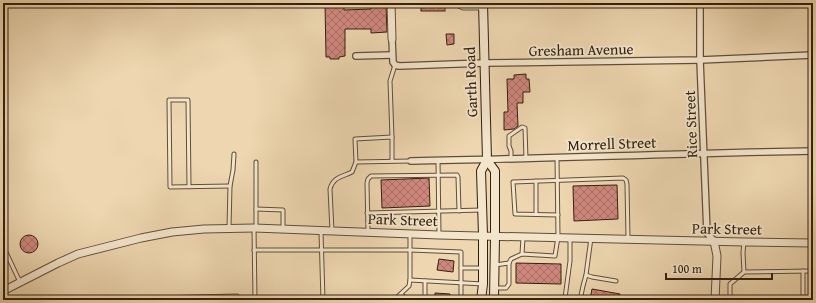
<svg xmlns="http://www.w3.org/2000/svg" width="816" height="303" viewBox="0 0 816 303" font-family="'Gentium Book Plus',serif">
<defs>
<pattern id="building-cross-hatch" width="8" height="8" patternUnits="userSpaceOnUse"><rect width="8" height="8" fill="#cf877d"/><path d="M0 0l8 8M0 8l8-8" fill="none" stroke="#a96e65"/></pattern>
</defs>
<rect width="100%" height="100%" fill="#edd6b0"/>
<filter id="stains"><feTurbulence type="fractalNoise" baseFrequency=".005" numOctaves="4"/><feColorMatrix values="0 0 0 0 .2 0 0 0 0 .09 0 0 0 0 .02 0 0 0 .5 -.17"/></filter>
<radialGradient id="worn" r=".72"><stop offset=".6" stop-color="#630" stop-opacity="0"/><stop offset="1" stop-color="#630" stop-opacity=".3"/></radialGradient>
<!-- building -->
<g fill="url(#building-cross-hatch)" stroke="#32200e">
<polygon points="325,3 344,3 344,10 371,9 371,5 386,5 387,32 371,33 371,29 345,29 345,56 339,57 339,59 330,59 330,57 326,57"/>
<rect x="421" y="3" width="24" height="8"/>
<polygon points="446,34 454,34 454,44 447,45"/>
<polygon points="526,74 526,79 529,79 530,92 523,92 523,103 517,103 518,126 514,129 504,130 504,112 508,112 507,79 514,79 514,75"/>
<polygon points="429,178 430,206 382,208 381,180"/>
<polygon points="617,185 618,219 574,221 573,186"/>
<circle cx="29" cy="244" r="9"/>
<polygon points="439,259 454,261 453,272 437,270"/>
<polygon points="516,263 561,264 561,284 516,283"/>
<polygon points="592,289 620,294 619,300 590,300"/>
<polygon points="435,293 450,294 450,300 435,300"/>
</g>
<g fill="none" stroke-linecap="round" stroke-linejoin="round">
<defs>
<g id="service">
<polyline points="456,3 456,5 463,8 481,8"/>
<polyline points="392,137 390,81 395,65"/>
<polyline points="511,159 511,151 509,146 509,136 522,127 525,128 526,159"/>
<polyline points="438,160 439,235"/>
<polyline points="392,161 392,137 355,139 356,162 411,161"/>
<polyline points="256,162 256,228"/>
<polyline points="536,181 536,214"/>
<polyline points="189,187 188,100 169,100 170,187 230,186"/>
<polyline points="256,209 283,210 283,229"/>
<polyline points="367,213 482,210"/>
<polyline points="558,215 515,214 513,182 623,178 626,180 627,184 628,239"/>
<polyline points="229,228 230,186 233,170 234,154"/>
<polyline points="254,228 255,300"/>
<path d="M332,231l-2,-42c3,-12 12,-12 22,-17l4,-10"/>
<polyline points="321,232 323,300"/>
<polyline points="368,232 367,183 368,179 371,176 457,175 458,177 459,211"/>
<polyline points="591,238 586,275 592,277 616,281"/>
<polyline points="744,242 743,253 744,272 813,271"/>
<polyline points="3,246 20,282"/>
<polyline points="254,250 410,250 461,252 461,300"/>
<polyline points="522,254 523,238"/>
<polyline points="495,265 509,263 511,259 522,254 555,256 558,237 557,158"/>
<polyline points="461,268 482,268"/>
<polyline points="803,271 803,300"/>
<polyline points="410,280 483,284"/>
<polyline points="494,288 506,288 509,284 509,263"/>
<polyline points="401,294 407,300"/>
<polyline points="72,300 237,296 237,300"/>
<polyline points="394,300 409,286 410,280 410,234"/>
<polyline points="425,300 425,281"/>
<polyline points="564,300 565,298 570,261 570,238"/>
<polyline points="580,300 583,286 586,275"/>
<polyline points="730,300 730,284 744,272"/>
</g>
<g id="minor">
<polyline points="700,3 700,60 707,233 714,241"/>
<polyline points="392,39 393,62 395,65 399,66 484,63 700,60 813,55"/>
<polyline points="356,56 392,55"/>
<path d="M411,161c134,-2 268,-8 402,-10"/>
</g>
<g id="tertiary">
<polyline points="391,3 392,39"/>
<polyline points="714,241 717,256 715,300"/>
<polyline points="3,291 58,263 78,254 141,238 172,232 204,229 254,228 439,235 744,242 813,243"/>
</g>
<g id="secondary">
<polyline points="487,160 495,171 495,236 494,300"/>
<polyline points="481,300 483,284 483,235 481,171 487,160 483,3"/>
</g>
</defs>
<!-- service casing -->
<use href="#service" stroke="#614e36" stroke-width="5"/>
<!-- minor casing -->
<use href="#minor" stroke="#614e36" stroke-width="8"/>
<!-- tertiary casing -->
<use href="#tertiary" stroke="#614e36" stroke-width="9"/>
<!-- secondary casing -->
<use href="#secondary" stroke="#32200e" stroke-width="10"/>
<!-- service -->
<use href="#service" stroke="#f3e4cc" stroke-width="3"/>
<!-- minor -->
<use href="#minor" stroke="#f3e4cc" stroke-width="5.5"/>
<!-- tertiary -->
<use href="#tertiary" stroke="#f3e4cc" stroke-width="7"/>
<!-- secondary -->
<use href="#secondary" stroke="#f3e4cc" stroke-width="8"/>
</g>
<g text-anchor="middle" stroke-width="3.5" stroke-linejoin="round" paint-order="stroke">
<!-- street labels -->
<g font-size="15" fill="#32200e" stroke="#f3e4cc">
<text transform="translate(581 50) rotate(-1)" y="5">Gresham Avenue</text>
<text transform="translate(471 82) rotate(-92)" y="5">Garth Road</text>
<text transform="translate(691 124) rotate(-92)" y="5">Rice Street</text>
<text transform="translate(612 144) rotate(-2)" y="5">Morrell Street</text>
<text transform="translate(403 220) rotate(2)" y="5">Park Street</text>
<text transform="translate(727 229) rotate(1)" y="5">Park Street</text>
</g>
</g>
<!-- margin -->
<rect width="816" height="303" fill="none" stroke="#edd6b0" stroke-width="16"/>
<rect x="4" y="4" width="808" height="295" fill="none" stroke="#32200e" stroke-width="2"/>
<rect x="8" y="8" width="800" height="287" fill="none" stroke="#32200e"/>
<!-- scale -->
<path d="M666 273v6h106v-6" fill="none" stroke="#32200e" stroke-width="2"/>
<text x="672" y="273" font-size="12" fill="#32200e" stroke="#f3e4cc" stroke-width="3" paint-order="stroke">100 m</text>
<rect width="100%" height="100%" filter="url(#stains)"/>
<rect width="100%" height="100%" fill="url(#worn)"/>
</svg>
